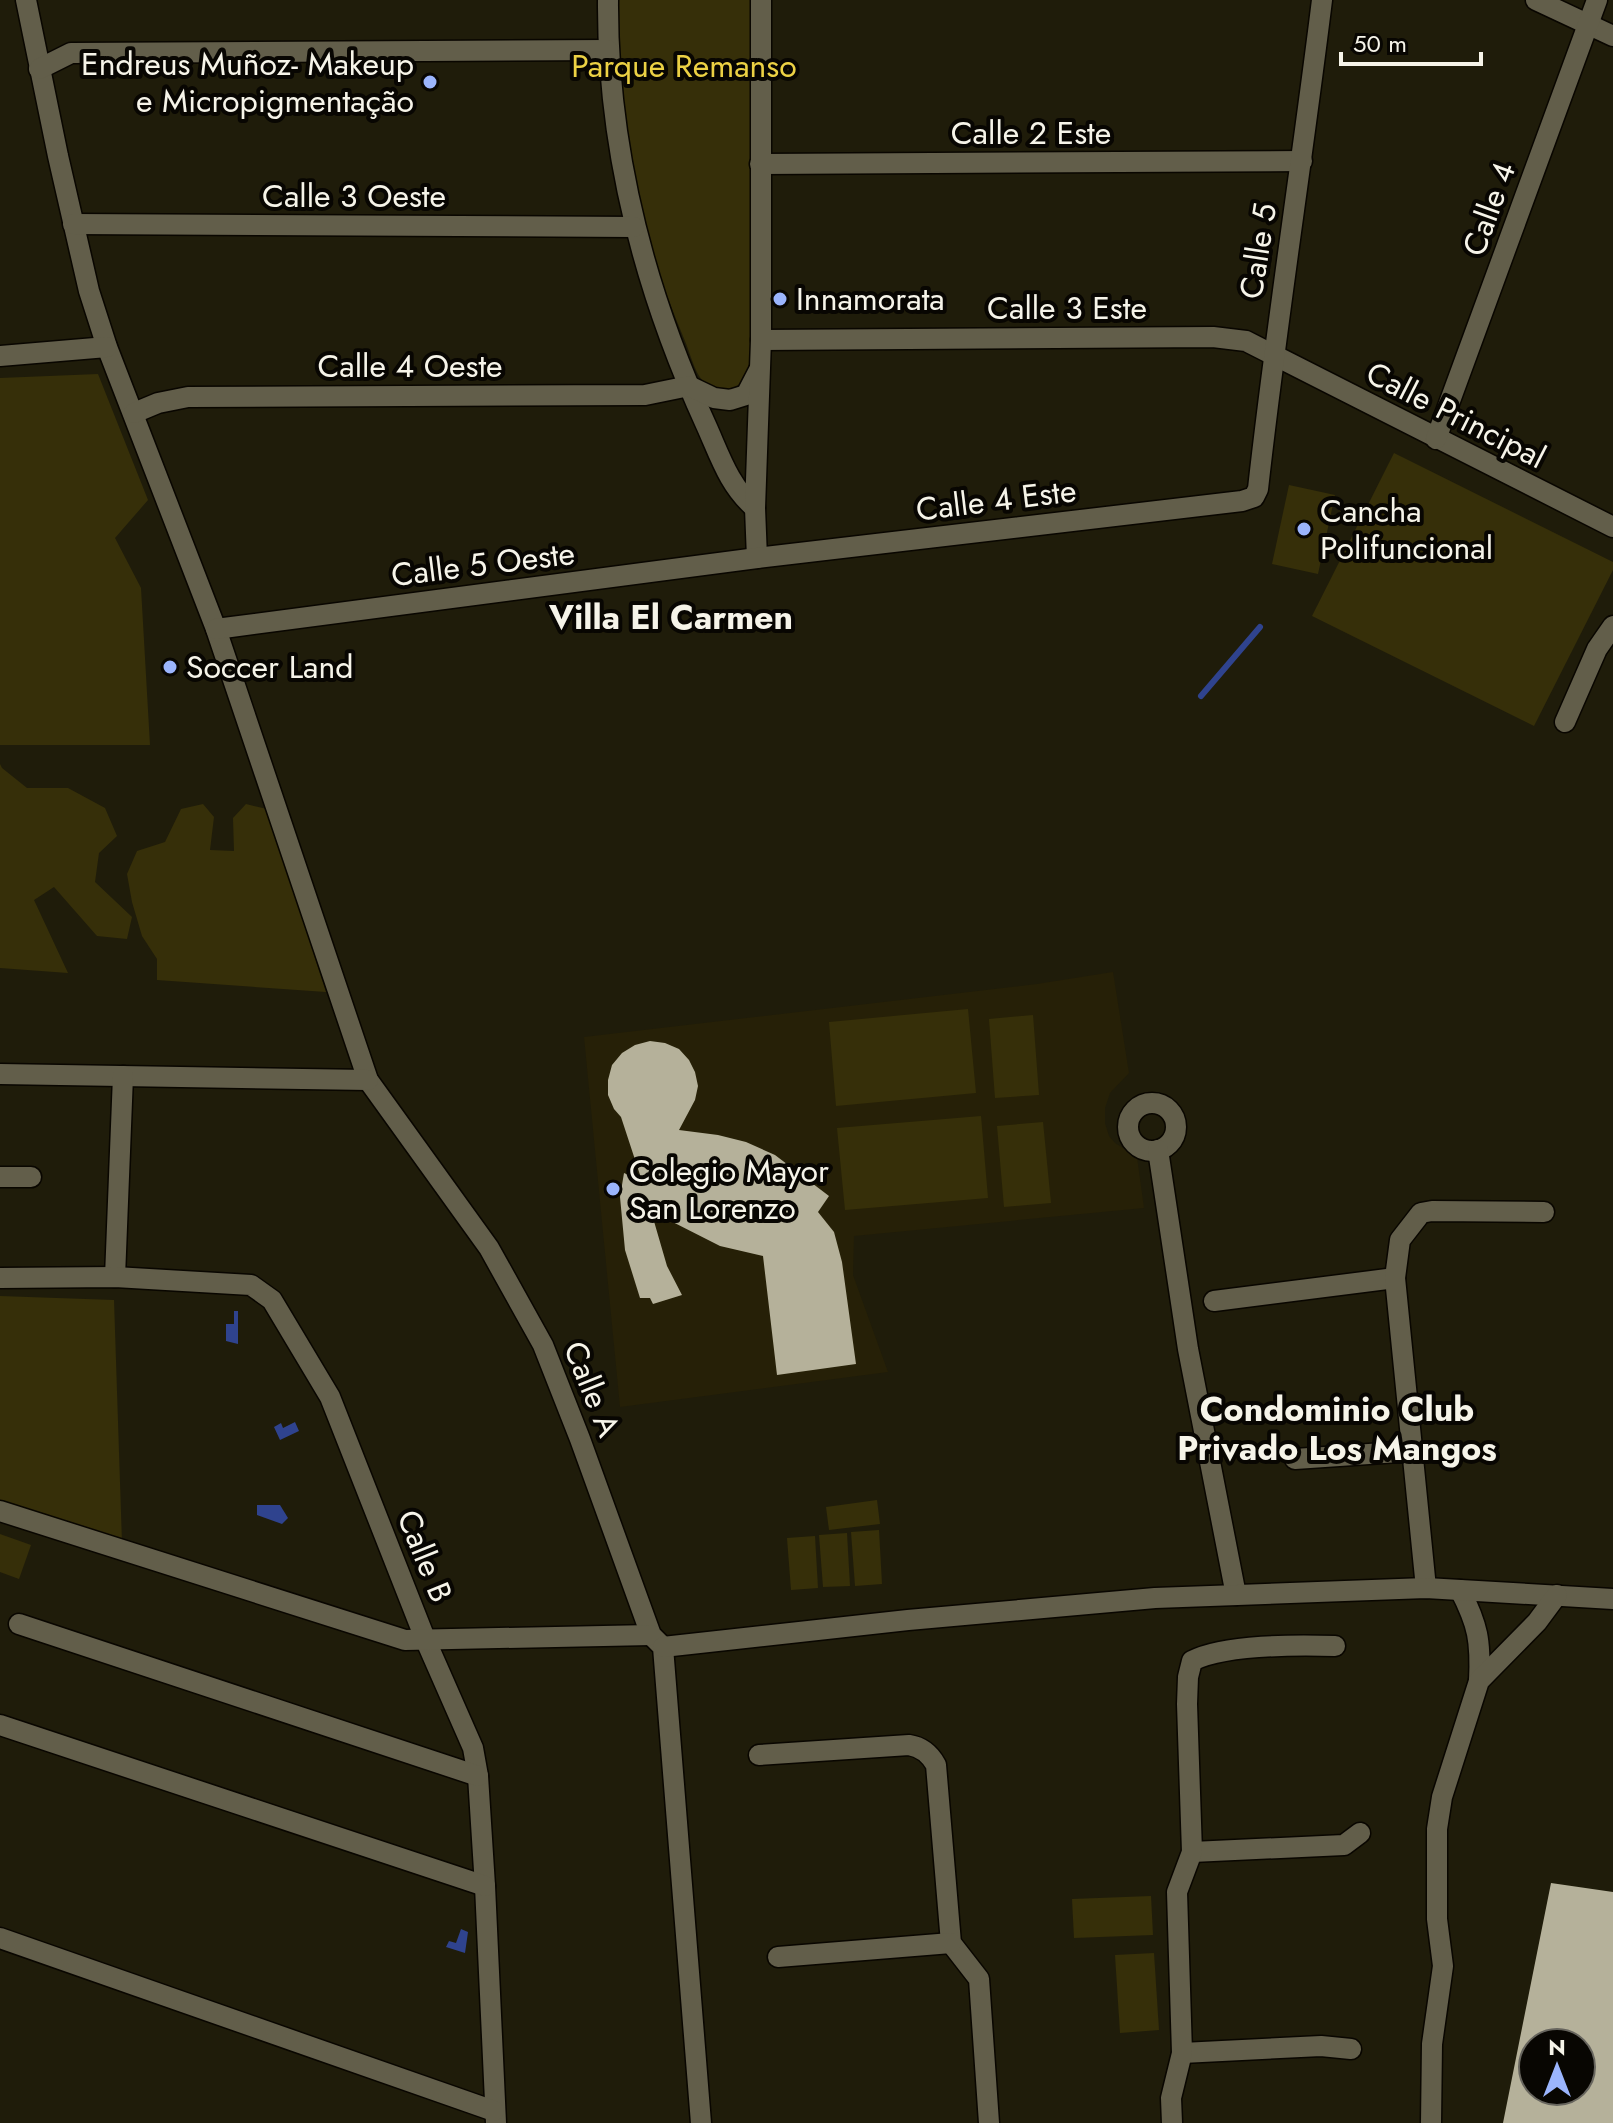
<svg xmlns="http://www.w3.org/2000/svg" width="1613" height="2123" viewBox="0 0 1613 2123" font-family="Jost,sans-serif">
<rect width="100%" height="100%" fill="#1f1c0a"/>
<!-- built -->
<polygon fill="#262007" points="1113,972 1129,1073 1110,1093 1105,1108 1105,1123 1109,1136 1115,1143 1137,1157 1144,1208 854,1236 853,1275 888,1372 620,1407 584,1037 1037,984"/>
<!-- green -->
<g fill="#362f09">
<path d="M615,0h135l1,357c-1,13 -4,24 -16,30 -12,6 -24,4 -33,-7 -8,-10 -12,-27 -17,-39 -28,-67 -52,-140 -60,-212 -5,-43 -7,-86 -10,-129z"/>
<polygon points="98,374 148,500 115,538 141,588 150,745 0,745 0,378"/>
<polygon points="1394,453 1613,562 1613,570 1534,726 1312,616"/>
<polygon points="1289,485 1335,495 1318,574 1272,564"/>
<polygon points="0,764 2,768 27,788 68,788 105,808 117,836 99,853 95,882 132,917 127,939 97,936 54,887 34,900 68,973 0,968"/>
<polygon points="203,804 214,817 210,850 234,851 233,818 246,804 267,809 326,992 157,980 157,959 142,936 132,902 127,874 137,851 165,842 181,809"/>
<polygon points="968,1009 976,1093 836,1106 829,1022"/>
<polygon points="1033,1015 1039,1095 995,1098 989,1019"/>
<polygon points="981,1116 988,1198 845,1210 837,1128"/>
<polygon points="1043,1122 1051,1203 1004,1207 997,1126"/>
<polygon points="0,1296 114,1300 122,1543 0,1501"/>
<polygon points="877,1500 880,1524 829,1530 826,1507"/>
<polygon points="879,1530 882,1584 855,1586 851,1532"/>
<polygon points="847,1533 850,1586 823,1587 819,1535"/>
<polygon points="0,1534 31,1545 19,1579 0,1572"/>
<polygon points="815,1536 818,1588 791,1590 787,1538"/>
<polygon points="1151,1896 1153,1935 1074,1938 1072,1899"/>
<polygon points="1154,1953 1159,2030 1120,2033 1115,1955"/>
</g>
<!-- water -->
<g fill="#2f438e">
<polygon points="234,1311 238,1311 238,1344 226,1341 226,1324 234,1324"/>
<polygon points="295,1422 299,1431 280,1440 274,1427 281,1423 283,1428"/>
<polygon points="257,1505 280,1505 288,1518 282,1524 257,1515"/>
<polygon points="461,1929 468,1932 465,1953 446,1947 449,1941 456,1943"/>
</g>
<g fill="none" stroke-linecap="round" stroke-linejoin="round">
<!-- stream -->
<polyline stroke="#2f438e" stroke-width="6" points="1201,696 1260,627"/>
</g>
<!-- building -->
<g fill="#b5b19a" fill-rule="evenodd">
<polygon points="650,1041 665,1043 679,1049 689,1060 695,1072 698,1086 695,1100 679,1130 718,1135 746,1142 775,1155 829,1196 818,1212 834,1232 842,1262 856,1364 777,1375 763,1256 720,1246 651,1211 667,1266 682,1295 653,1304 650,1298 640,1298 625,1250 620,1197 624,1173 642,1181 621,1117 614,1109 608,1095 608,1080 612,1065 622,1053 635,1045"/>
<path d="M1551,1883l62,9v231h-110zM1533,2043h48v48h-48z"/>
</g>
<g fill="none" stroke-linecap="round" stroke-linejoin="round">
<defs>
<g id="minor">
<polyline points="26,0 58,156 89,291 107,347 216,629 368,1080 489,1248 543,1345 580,1439 651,1635 663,1647 701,2123"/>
<path d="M608,0c-1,147 37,292 98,425 14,31 23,61 49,83"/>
<polyline points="1536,0 1613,36"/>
<polyline points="39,69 71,53 608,50"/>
<polyline points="760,164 1302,161"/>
<polyline points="73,224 634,227"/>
<polyline points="761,340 1213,337 1246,341 1613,527"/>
<polyline points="0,356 107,347"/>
<polyline points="134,413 158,403 188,397 645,395 689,386 714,398 730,400 746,395 759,370"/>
<polyline points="1436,439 1597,0"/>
<polyline points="757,558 755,508 761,340 761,0"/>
<path d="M216,629l541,-71 485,-57 12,-4 4,-8c18,-163 44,-326 64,-489"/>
<polyline points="1565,722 1597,649 1613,626"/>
<polyline points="0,1074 368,1080"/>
<circle cx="1152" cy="1127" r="24"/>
<polyline points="1158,1150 1188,1349 1236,1595"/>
<polyline points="0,1177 31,1177"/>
<polyline points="115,1277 123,1076"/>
<polyline points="0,1278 115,1277 251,1285 272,1300 330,1397 426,1641 473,1748 478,1776 485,1886 496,2123"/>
<polyline points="1214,1301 1395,1278"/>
<polyline points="1295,1459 1413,1451"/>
<polyline points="0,1511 405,1640 651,1635"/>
<polyline points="1426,1588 1395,1278 1400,1240 1421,1213 1432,1211 1544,1212"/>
<path d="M1460,1590c18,35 21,51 19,91"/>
<polyline points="19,1624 478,1776"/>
<polyline points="663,1647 908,1620 1155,1598 1426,1588 1613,1599"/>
<polyline points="0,1725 485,1886"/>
<path d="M759,1755l150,-10c13,2 21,9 27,20l15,178 28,36 10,144"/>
<polyline points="1192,1852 1344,1845 1360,1833"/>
<polyline points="0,1938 494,2111"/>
<polyline points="778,1957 951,1943"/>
<polyline points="1182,2053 1321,2046 1351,2049"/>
<path d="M1172,2123l-1,-25 11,-45 -5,-161 15,-40 -5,-148 1,-27 4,-16c33,-17 105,-16 143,-15"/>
<polyline points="1431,2123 1432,2044 1443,1966 1437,1919 1437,1829 1442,1797 1479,1681 1537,1622 1557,1595"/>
</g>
</defs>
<!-- minor casing -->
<use href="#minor" stroke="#090600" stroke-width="23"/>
<!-- minor -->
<use href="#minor" stroke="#625e4a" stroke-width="20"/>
</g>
<!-- markers -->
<g fill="#9bb5fd" stroke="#080602" stroke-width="3">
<circle cx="430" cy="82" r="8"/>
<circle cx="780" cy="299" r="8"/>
<circle cx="1304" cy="529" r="8"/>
<circle cx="170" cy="667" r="8"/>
<circle cx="613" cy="1189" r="8"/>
</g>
<g text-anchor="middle" stroke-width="8" stroke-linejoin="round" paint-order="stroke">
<!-- poi labels -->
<g font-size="32" fill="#f6f4e9" stroke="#080602" text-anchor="start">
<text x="414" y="75" text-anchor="end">Endreus Muñoz- Makeup<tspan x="414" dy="37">e Micropigmentação</tspan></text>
<text x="796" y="310">Innamorata</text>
<text x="1320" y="522">Cancha<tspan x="1320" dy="37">Polifuncional</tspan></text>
<text x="186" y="678">Soccer Land</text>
<text x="629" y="1182">Colegio Mayor<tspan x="629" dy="37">San Lorenzo</tspan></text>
</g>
<!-- park labels -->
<g font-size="32" fill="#ecd144" stroke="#080602">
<text x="684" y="77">Parque Remanso</text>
</g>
<!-- street labels -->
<g font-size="32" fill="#f6f4e9" stroke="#080602">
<text x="1031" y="144">Calle 2 Este</text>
<text x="354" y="207">Calle 3 Oeste</text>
<text transform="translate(1489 209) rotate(-70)" y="11">Calle 4</text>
<text transform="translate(1258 251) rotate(-81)" y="11">Calle 5</text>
<text x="1067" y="319">Calle 3 Este</text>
<text x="410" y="377">Calle 4 Oeste</text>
<text transform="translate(1456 415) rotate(27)" y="11">Calle Principal</text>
<text transform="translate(996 500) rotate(-7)" y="11">Calle 4 Este</text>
<text transform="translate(483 564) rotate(-7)" y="11">Calle 5 Oeste</text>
<text transform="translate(592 1389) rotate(68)" y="11">Calle A</text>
<text transform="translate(425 1556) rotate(68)" y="11">Calle B</text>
</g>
<!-- neighbourhood labels -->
<g font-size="34" font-weight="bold" fill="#f6f4e9" stroke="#080602">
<text x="671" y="629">Villa El Carmen</text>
<text x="1337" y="1421">Condominio Club<tspan x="1337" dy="39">Privado Los Mangos</tspan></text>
</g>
</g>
<!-- north arrow -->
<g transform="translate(1557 2067)"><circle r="38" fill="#080602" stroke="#67655e" stroke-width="2"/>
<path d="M0-6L14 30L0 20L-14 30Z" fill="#9bb5fd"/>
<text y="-12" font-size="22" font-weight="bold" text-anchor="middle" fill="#f6f4e9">N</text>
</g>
<!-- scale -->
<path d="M1341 52v12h140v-12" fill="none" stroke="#f6f4e9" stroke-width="4"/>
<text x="1353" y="52" font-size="24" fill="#f6f4e9" stroke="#080602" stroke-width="6" paint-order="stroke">50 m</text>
</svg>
